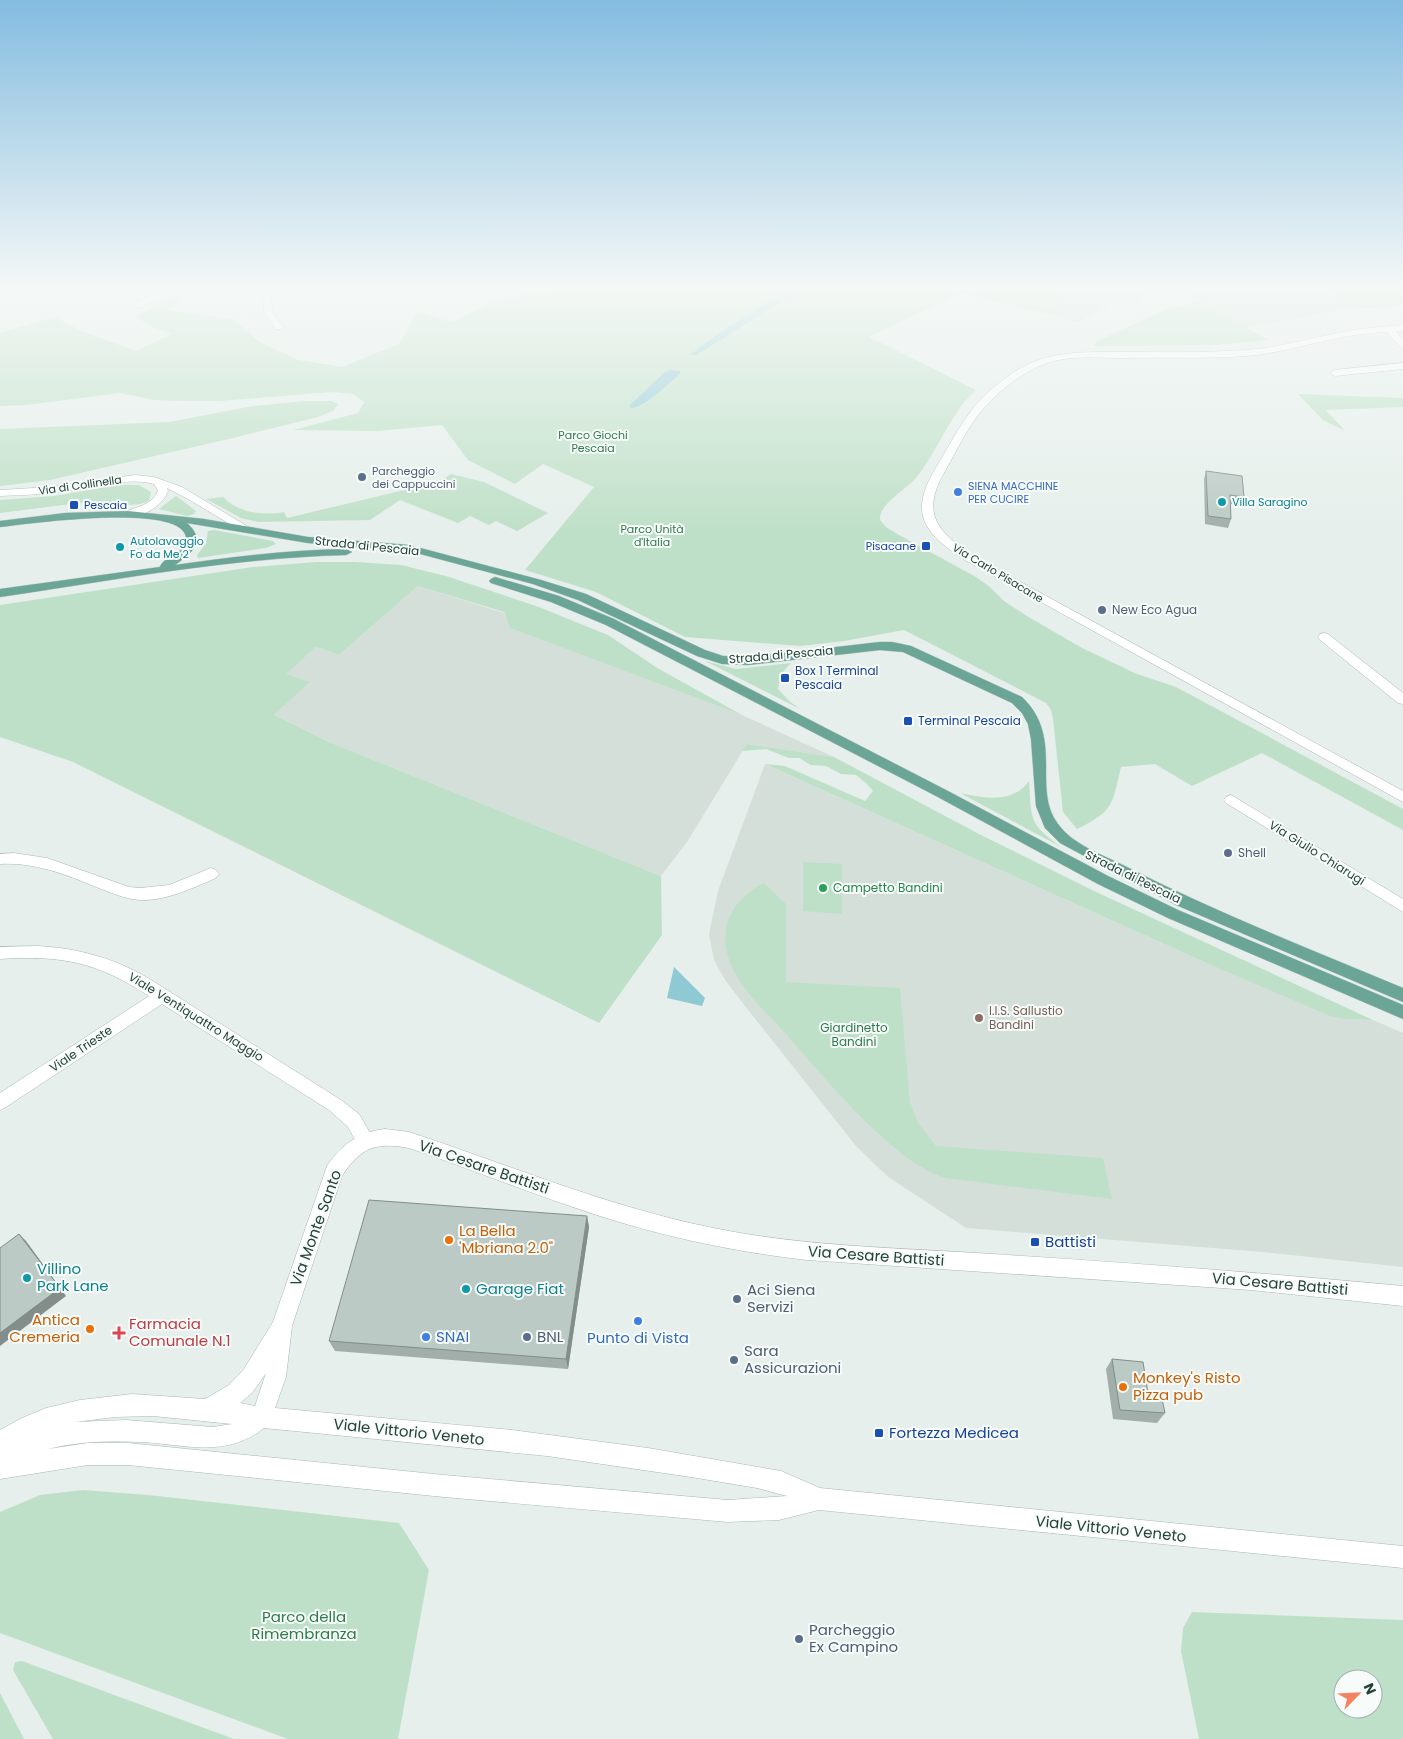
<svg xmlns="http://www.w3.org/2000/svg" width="1403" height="1739" viewBox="0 0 1403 1739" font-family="Poppins,sans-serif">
<rect width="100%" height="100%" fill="#e6efeb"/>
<!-- built -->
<g fill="#d4dfda">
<polygon points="1054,289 1145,289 1144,296 1134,305 1116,301 1078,322 1053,315 1063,302 1063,298"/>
<polygon points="1162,289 1325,289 1357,306 1246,328 1181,292"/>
<polygon points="418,586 504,613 511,628 742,715 834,757 747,744 687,842 661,876 329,742 274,715 309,682 285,674 316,647 339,655"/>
<polygon points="765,764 1202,961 1344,1019 1373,1020 1403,1033 1403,1267 1262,1252 966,1228 888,1177 856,1146 745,1006 725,980 714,960 709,934 718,891"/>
</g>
<!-- green -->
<g fill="#bfe0c8" fill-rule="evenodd">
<path d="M556,289h498l9,9v4l-10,13 -93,-22 -91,44 107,53c-28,25 -38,63 -62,90 -9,10 -36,25 -34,40l6,7 13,8 77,42 14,10 14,14 23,15 55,32 55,26 39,13 227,122v21l-141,-77 -70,33 -37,-22 -34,3c-9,38 -7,44 -44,62l-14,-17 -10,-93 -2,-9 -5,-7 -142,-73 -60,11 -44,5 -115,-9 -89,-45 -71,-22 69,-83 -51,-23 -28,20 -47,-24 -26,-35 -65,6 -84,-1 65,-17 6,-11 -11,-8 -22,-2 -112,9h-32l-32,-1 -35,-7 -94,12 -26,1v-73l55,-16 24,13 57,21 36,-17 -23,-8 -13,-10 36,-20 10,1 -14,13 66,10 26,22 38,18 44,7 57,-23 18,-32 35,10 46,-22z"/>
<polygon points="1325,289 1403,289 1403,305 1363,309"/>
<polygon points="1197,301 1269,340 1215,345 1094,346 1097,341 1165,310"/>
<polygon points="1298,394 1403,398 1403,407 1326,410 1345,431 1323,420"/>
<polygon points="304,401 331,401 338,404 333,411 318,417 233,438 50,480 0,486 0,429 169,422 253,406"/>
<path d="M451,474l33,8 64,31 -31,18 -21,-10 -7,4 -19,-9 -12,7 -58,-23 -30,20 -112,2 -17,-4 -35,-19 17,-2c15,16 41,19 61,15l3,6 151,-36z"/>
<path d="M117,485h22l12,7 -2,9c-19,9 -35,-1 -54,0l-95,12v-13l54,-4z"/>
<polygon points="176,496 196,511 194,514 187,516 159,509"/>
<polygon points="214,530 273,541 276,544 266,548 198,558 197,555 206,544 208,531"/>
<polygon points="316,562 356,562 401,565 446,576 539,607 608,635 659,669 742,715 510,628 504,612 418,586 339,655 316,647 286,674 310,682 274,715 329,742 661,876 662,935 599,1023 73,762 0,737 0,605 253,567"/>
<polygon points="705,661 736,669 791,663 781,674 778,689 789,701 800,709"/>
<polygon points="747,744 834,757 979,834 1094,891 1373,1020 1344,1019 1330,1016 1202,961 765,764 785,766 865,801 873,791 867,784 856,775 841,774 826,766 811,765 799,758 789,758 766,749 742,751"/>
<path d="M1029,781c3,39 -1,42 32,66l-101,-54c24,5 53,11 69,-12z"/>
<polygon points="803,862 842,864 842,914 803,911"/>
<path d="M764,883l22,21v78l114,6 10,115 8,19 18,24 167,12 9,41 -167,-21c-16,-6 -30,-14 -43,-24 -44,-35 -80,-79 -117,-121 -21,-23 -50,-48 -58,-80 -7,-32 9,-56 37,-70z"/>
<polygon points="83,1490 148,1495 399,1523 429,1570 398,1739 288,1739 0,1633 0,1512 40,1495"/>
<path d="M1192,1612l211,8v119h-204l-18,-88 2,-23zM1343,1679h30v30h-30z"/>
<polygon points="22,1661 234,1739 53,1739 13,1670 15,1662"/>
<polygon points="0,1693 24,1739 0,1739"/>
</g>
<!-- water -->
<g fill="#8ec9d4">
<polygon points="789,289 802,289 696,355 690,355 722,331"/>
<path d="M670,370l10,1v3c-11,9 -35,34 -50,34l-1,-2 36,-34z"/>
<polygon points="674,967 705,998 702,1006 667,998"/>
</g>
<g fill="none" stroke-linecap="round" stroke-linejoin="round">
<defs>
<g id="minor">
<polygon points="160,289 169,289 142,307 136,307 136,303"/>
<polygon points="263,289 271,289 272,312 283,327 282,329 276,329 264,312"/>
<polygon points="1389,326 1392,327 1403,340 1403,348 1400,347 1385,329"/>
<polygon points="1403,363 1403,369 1335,376 1330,373 1335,370"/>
<path d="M135,475l19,2 28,10 68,41 -6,3 -4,-1 -52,-31 -21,-11 1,3c-5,15 -28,29 -44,25l-1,-2 1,-2c13,-5 28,-7 34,-21l-4,-7c-28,-8 -74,6 -104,9 -16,2 -33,2 -50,3v-6l50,-3z"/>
<polygon points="1324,633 1328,634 1403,693 1403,704 1398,703 1320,640 1318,637 1320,634"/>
<polygon points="1231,795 1403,899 1403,912 1226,803 1224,800 1226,797"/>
<path d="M14,853l33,5 82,29 11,1 29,-3 42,-17 5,2 3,4 -3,4c-24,10 -49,23 -76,22 -16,-1 -30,-8 -44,-13 -31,-13 -62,-25 -96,-23v-10z"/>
<path d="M37,946c41,2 76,12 111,32l193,122 18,14 15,26 -3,6 -6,2 -6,-2 -12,-20 -18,-16 -167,-106 -156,103 -6,3v-17l149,-97c-52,-34 -87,-41 -149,-37v-12z"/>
</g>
<g id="tertiary">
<path d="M1403,325v6c-20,1 -40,2 -60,6 -32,6 -64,16 -96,19 -42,3 -84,1 -125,2 -25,0 -51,-3 -75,5 -25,9 -47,27 -64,46 -16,19 -27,43 -39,64 -24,42 -5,59 29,83l430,235v11l-438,-242c-38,-25 -57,-44 -31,-89 13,-21 24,-44 40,-64 17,-20 40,-38 64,-47 27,-9 55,-8 83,-8 41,0 83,1 125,-2 33,-2 64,-12 97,-18 20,-4 40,-5 60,-7z"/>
<path d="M385,1129l24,3c106,35 209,79 320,99 87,16 176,17 263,23 138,9 274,19 411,32v20l-152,-16 -444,-30c-70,-8 -138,-22 -204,-43 -66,-21 -129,-47 -194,-69 -33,-6 -48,-1 -67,28l-50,150 -6,51 -11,31 237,22 136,18 133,23 39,17 583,58v22l-584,-58 -40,10 -51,2 -284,-25 -316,-32h-40l-88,14v-49l22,-12 24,-10 34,-8 52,-6 73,5 24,-14 15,-16 29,-47 54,-156c15,-22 32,-34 58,-37zM266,1373l-11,33 -15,-3 12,-10zM153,1416l79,8 -19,3 -87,-7 -51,2 40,-5zM264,1428l283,28 144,21 66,11 30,8 -59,4 -284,-25 -316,-32h-40l-40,6c31,-8 63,-8 95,-7 44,3 83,16 121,-14z"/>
</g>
<g id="primary">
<path d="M128,511l76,8 104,18 101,8 132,35 45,14 119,56 18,6 25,1 132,-15h12l19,4 111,51c43,41 9,91 36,127 15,21 45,31 67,42 90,46 185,83 278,122v14l-227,-97 -116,-62 -15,-15 -9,-22 -5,-67 -3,-15 -6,-11 -10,-10 -109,-51 -23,-2 -132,15 -26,-1 -25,-8 -119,-56 -45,-16 -124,-33 -101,-8 -121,-20c20,18 5,30 -12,42 57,-8 113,-15 171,-16l6,3 -6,3c-116,3 -231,25 -346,42v-8l160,-22c3,-11 29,-14 26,-30 -5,-35 -160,-13 -186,-10v-6l65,-8z"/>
<polygon points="495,577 559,596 614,619 946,790 1108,876 1178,910 1403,1005 1403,1019 1168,918 1098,884 936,796 606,625 551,602 491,583 489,581 491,579"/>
</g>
</defs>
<!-- minor casing -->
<use href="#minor" stroke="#a8b8b2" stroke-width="1"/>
<!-- tertiary casing -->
<use href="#tertiary" stroke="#a8b8b2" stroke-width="1"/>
<!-- primary casing -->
<use href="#primary" stroke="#c2cac8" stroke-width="1"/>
<!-- minor -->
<use href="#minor" fill="#fff" fill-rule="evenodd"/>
<!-- tertiary -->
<use href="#tertiary" fill="#fff" fill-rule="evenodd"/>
<!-- primary -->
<use href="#primary" fill="#6aa596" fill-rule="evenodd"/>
</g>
<!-- wall -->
<g fill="#a1aea9">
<polygon points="1206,471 1244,497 1241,505 1231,504 1231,519 1228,528 1205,524 1204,479"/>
<polygon points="587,1216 589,1227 568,1369 335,1351 329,1341"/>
<polygon points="1112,1359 1148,1393 1165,1413 1157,1423 1113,1419 1106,1369"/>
</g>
<!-- shaded-wall -->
<g fill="#838d89">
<polygon points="587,1216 589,1227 568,1369 566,1359"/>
<polygon points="19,1234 26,1241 66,1296 0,1346 0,1333"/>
</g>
<!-- building -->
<g fill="#bbcac4" stroke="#838d89">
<polygon points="1206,471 1242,476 1244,497 1230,495 1231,519 1208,516"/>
<polygon points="369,1200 587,1216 566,1359 329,1341"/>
<polygon points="19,1234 60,1288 0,1333 0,1248"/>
<polygon points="1112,1359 1143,1362 1148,1393 1161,1394 1165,1413 1120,1410"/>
</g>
<!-- sky -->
<linearGradient id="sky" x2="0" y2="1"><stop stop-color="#84bce0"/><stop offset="0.54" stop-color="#f4f8f6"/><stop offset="1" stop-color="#f4f8f6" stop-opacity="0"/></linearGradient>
<rect width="1403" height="532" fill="url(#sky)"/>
<!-- markers -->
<g fill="#5c6f8a" stroke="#f7fbf9" stroke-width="2">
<circle cx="362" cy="477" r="5"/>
<circle cx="1102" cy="610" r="5"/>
<circle cx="1228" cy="853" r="5"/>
<circle cx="737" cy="1299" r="5"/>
<circle cx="527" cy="1337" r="5"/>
<circle cx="734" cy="1360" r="5"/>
<circle cx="799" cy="1639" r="5"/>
</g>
<g fill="#3f7fe0" stroke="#f7fbf9" stroke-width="2">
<circle cx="958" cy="492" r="5"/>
<circle cx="638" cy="1321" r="5"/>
<circle cx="426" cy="1337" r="5"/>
</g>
<g fill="#0f9aa8" stroke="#f7fbf9" stroke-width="2">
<circle cx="1222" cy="502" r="5"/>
<circle cx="120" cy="547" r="5"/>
<circle cx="27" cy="1278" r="5"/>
<circle cx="466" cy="1289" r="5"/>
</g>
<g fill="#1a4fb4" stroke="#f7fbf9" stroke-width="2">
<rect x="69" y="500" width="10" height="10" rx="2.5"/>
<rect x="921" y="541" width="10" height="10" rx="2.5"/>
<rect x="780" y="673" width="10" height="10" rx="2.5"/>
<rect x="903" y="716" width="10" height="10" rx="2.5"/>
<rect x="1030" y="1237" width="10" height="10" rx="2.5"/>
<rect x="874" y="1428" width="10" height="10" rx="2.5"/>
</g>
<circle fill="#2e9e5b" stroke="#f7fbf9" stroke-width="2" cx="823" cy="888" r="5"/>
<circle fill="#8d6e63" stroke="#f7fbf9" stroke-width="2" cx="979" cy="1018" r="5"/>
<g fill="#e8710a" stroke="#f7fbf9" stroke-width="2">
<circle cx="449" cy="1240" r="5"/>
<circle cx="90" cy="1329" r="5"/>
<circle cx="1123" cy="1387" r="5"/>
</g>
<path fill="#e0444e" stroke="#f7fbf9" stroke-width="2" d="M116.5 1325.5h5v5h5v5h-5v5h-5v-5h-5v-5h5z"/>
<g text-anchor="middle" stroke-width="4" stroke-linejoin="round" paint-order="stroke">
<!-- far-park labels -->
<g font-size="11" fill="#2d7a4b" stroke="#f7fbf9">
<text x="593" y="439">Parco Giochi<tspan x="593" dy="13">Pescaia</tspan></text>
<text x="652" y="533">Parco Unità<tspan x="652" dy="13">d'Italia</tspan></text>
</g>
<!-- far-service labels -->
<g font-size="11" fill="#4e5e75" stroke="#f7fbf9" text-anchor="start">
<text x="372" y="475">Parcheggio<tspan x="372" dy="13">dei Cappuccini</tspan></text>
</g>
<!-- far-street labels -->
<g font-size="11" fill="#24423a" stroke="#f7fbf9">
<text transform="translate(80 485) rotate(-8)" y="4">Via di Collinella</text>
<text transform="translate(998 573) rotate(31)" y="4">Via Carlo Pisacane</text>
</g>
<!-- far-shop labels -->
<g font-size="11" fill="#366cbe" stroke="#f7fbf9" text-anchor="start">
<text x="968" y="490">SIENA MACCHINE<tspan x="968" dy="13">PER CUCIRE</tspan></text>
</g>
<!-- far-culture labels -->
<g font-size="11" fill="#0d838f" stroke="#f7fbf9" text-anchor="start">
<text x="1232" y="506">Villa Saragino</text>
<text x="130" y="545">Autolavaggio<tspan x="130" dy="13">Fo da Me 2</tspan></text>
</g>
<!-- far-transit labels -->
<g font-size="11" fill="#164399" stroke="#f7fbf9" text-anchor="start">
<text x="84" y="509">Pescaia</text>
<text x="916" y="550" text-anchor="end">Pisacane</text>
</g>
<!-- street labels -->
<g font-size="12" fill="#24423a" stroke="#f7fbf9">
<text transform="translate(367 546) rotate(6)" y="4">Strada di Pescaia</text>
<text transform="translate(781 655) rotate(-5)" y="4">Strada di Pescaia</text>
<text transform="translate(1317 853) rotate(32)" y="4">Via Giulio Chiarugi</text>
<text transform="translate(1133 877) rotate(26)" y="4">Strada di Pescaia</text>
<text transform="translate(196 1017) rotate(32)" y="4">Viale Ventiquattro Maggio</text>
<text transform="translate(81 1049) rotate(-34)" y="4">Viale Trieste</text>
</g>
<!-- service labels -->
<g font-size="12" fill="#4e5e75" stroke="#f7fbf9" text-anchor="start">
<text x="1112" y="614">New Eco Agua</text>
<text x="1238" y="857">Shell</text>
</g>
<!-- transit labels -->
<g font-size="12" fill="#164399" stroke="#f7fbf9" text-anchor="start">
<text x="795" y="675">Box 1 Terminal<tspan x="795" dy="14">Pescaia</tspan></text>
<text x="918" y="725">Terminal Pescaia</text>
</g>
<!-- leisure labels -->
<g font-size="12" fill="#27864d" stroke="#f7fbf9" text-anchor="start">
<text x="833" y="892">Campetto Bandini</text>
</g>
<!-- education labels -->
<g font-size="12" fill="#785e54" stroke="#f7fbf9" text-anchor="start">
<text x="989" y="1015">I.I.S. Sallustio<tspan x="989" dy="14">Bandini</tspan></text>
</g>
<!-- park labels -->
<g font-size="12" fill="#2d7a4b" stroke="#f7fbf9">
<text x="854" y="1032">Giardinetto<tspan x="854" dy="14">Bandini</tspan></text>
</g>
<!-- near-street labels -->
<g font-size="15" fill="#24423a" stroke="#f7fbf9">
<text transform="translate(484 1167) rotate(19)" y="5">Via Cesare Battisti</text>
<text transform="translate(316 1228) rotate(-70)" y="5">Via Monte Santo</text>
<text transform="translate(876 1256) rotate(4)" y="5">Via Cesare Battisti</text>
<text transform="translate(1280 1284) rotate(5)" y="5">Via Cesare Battisti</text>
<text transform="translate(409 1432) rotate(6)" y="5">Viale Vittorio Veneto</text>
<text transform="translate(1111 1529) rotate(6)" y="5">Viale Vittorio Veneto</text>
</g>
<!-- near-food labels -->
<g font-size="15" fill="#c56008" stroke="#f7fbf9" text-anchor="start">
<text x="459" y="1236">La Bella<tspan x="459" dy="17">'Mbriana 2.0"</tspan></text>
<text x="80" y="1325" text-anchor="end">Antica<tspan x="80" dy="17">Cremeria</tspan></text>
<text x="1133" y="1383">Monkey's Risto<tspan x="1133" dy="17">Pizza pub</tspan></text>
</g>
<!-- near-transit labels -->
<g font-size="15" fill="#164399" stroke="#f7fbf9" text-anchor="start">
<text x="1045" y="1247">Battisti</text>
<text x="889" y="1438">Fortezza Medicea</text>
</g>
<!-- near-culture labels -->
<g font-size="15" fill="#0d838f" stroke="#f7fbf9" text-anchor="start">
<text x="37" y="1274">Villino<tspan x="37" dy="17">Park Lane</tspan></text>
<text x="476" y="1294">Garage Fiat</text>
</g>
<!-- near-service labels -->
<g font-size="15" fill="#4e5e75" stroke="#f7fbf9" text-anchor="start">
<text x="747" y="1295">Aci Siena<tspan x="747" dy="17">Servizi</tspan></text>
<text x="537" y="1342">BNL</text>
<text x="744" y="1356">Sara<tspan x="744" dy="17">Assicurazioni</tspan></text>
<text x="809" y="1635">Parcheggio<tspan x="809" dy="17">Ex Campino</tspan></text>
</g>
<!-- near-health labels -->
<g font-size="15" fill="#be3a42" stroke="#f7fbf9" text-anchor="start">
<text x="129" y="1329">Farmacia<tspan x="129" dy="17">Comunale N.1</tspan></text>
</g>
<!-- near-shop labels -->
<g font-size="15" fill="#366cbe" stroke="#f7fbf9" text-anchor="start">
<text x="436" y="1342">SNAI</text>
<text x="638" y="1343" text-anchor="middle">Punto di Vista</text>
</g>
<!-- near-park labels -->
<g font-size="15" fill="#2d7a4b" stroke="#f7fbf9">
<text x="304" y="1622">Parco della<tspan x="304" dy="17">Rimembranza</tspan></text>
</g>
</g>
<!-- north arrow -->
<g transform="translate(1358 1694) rotate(66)"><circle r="24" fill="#f7fbf9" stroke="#a3b1ad"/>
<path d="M0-4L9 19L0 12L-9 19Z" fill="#f4845f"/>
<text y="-8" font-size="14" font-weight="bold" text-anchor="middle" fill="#24423a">N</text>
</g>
</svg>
